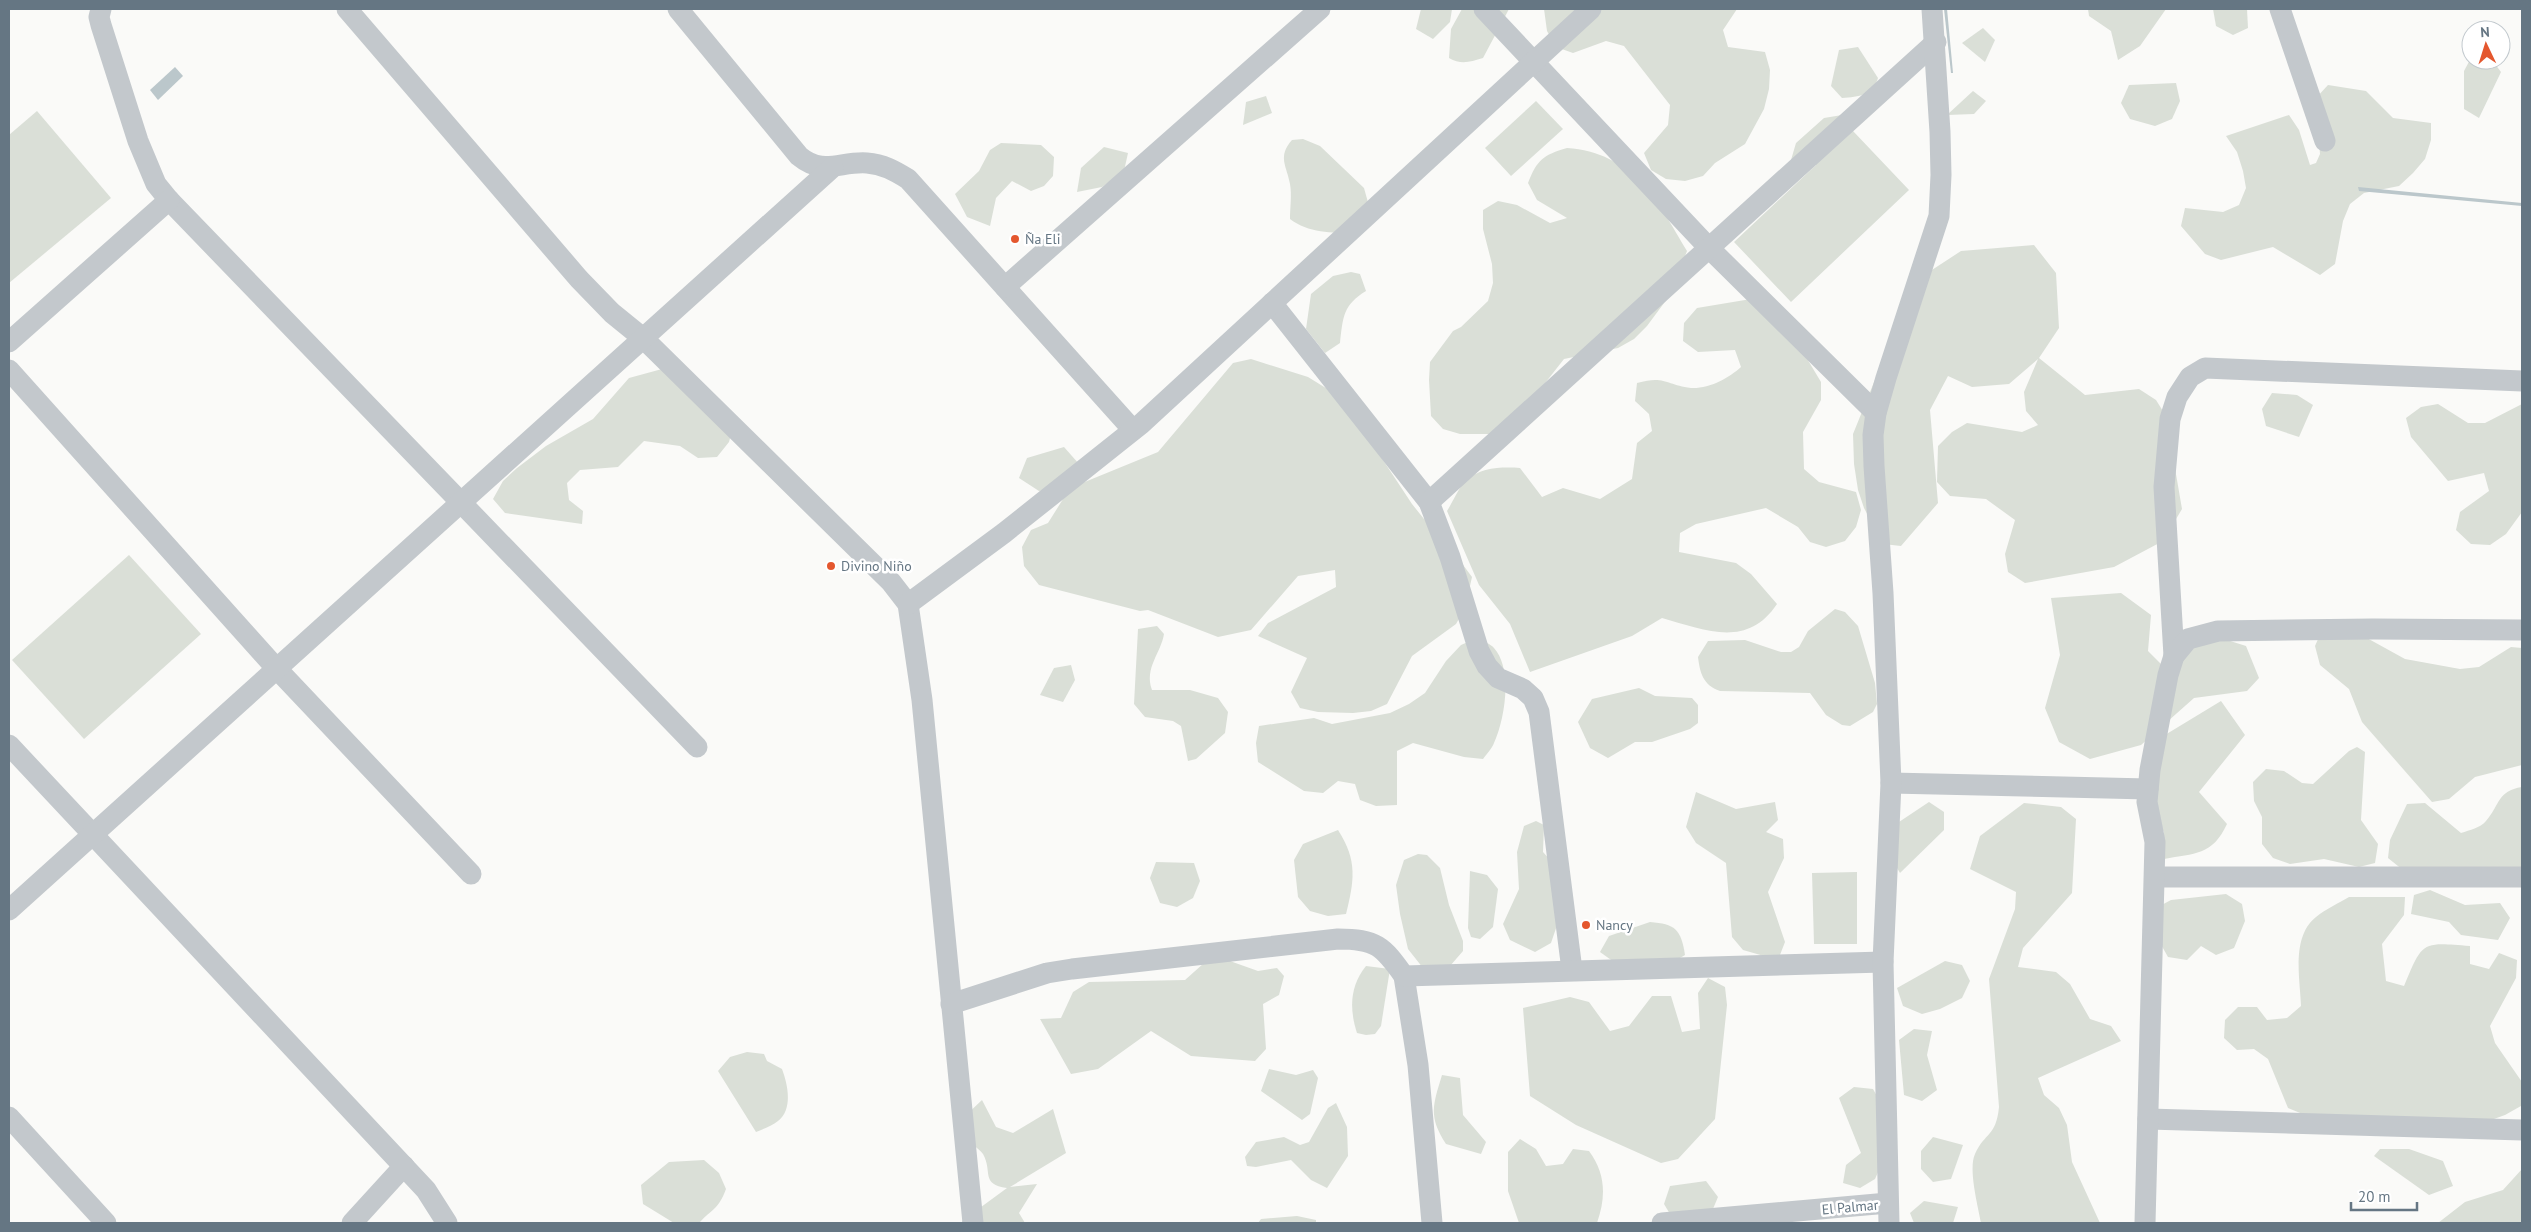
<svg xmlns="http://www.w3.org/2000/svg" width="2531" height="1232" viewBox="0 0 2531 1232" font-family="'PT Sans',sans-serif">
<rect width="100%" height="100%" fill="#fafaf8"/>
<!-- green -->
<g fill="#dadfd7">
<polygon points="1421,9 1452,9 1450,22 1433,39 1416,29"/>
<path d="M1462,9h47l-26,49c-13,4 -22,7 -34,0l2,-29z"/>
<polygon points="1544,9 1737,9 1723,30 1728,47 1765,52 1770,70 1769,89 1764,109 1745,144 1715,163 1703,176 1685,181 1666,179 1651,170 1644,153 1668,125 1670,105 1624,46 1606,41 1573,53 1556,47 1547,31"/>
<polygon points="2088,9 2166,9 2140,46 2118,60 2111,31 2089,16"/>
<polygon points="2213,9 2247,9 2248,28 2233,35 2216,26"/>
<polygon points="1983,28 1995,40 1985,62 1962,43"/>
<path d="M1858,47l20,31c-5,17 -19,19 -36,20l-11,-12 8,-36z"/>
<polygon points="2471,58 2471,60 2492,60 2501,72 2479,118 2464,109 2464,71"/>
<polygon points="2176,83 2180,101 2172,119 2155,126 2130,119 2121,103 2129,85"/>
<polygon points="2328,85 2366,91 2393,118 2431,123 2431,140 2425,159 2413,173 2399,186 2364,193 2350,204 2343,221 2335,264 2320,275 2273,247 2221,260 2205,254 2181,226 2185,208 2223,212 2239,205 2246,188 2243,171 2237,152 2226,136 2289,115 2299,130 2310,165 2316,163 2320,154 2315,99"/>
<polygon points="1973,91 1986,101 1974,114 1947,115"/>
<polygon points="1266,96 1272,113 1243,125 1246,102"/>
<polygon points="1536,101 1563,129 1511,176 1485,148"/>
<polygon points="37,111 111,198 9,283 9,135"/>
<polygon points="1842,115 1853,131 1909,190 1791,302 1734,242 1816,165 1791,160 1796,143 1824,118"/>
<path d="M1303,139l17,7 44,42 5,18 -15,27c-22,0 -46,0 -64,-14 0,-11 2,-24 0,-35 -3,-18 -13,-27 2,-44z"/>
<polygon points="1001,143 1041,145 1054,157 1053,176 1044,186 1031,191 1012,181 996,198 990,226 967,217 955,194 979,171 990,150"/>
<polygon points="1104,147 1128,153 1124,171 1102,187 1077,192 1081,168"/>
<path d="M1567,148c64,4 91,53 120,103l-17,44 -23,31 -13,13 -16,9 -54,11 -22,28 -29,47h-53l-17,-5 -12,-13 -2,-36 1,-18 23,-31 8,-4 27,-26 5,-18 -1,-19 -9,-35v-19l15,-9 19,4 33,18 17,-5 -30,-18 -9,-17c9,-23 15,-28 39,-35z"/>
<polygon points="2034,245 2056,273 2059,328 2039,358 2085,395 2139,389 2156,400 2166,416 2182,509 2163,541 2114,567 2025,583 2008,572 2005,554 2015,520 1986,499 1950,496 1937,482 1938,446 1952,432 1967,423 2022,432 2038,425 2026,411 2024,392 2038,359 2009,384 1972,387 1948,376 1930,410 1938,503 1901,546 1883,544 1864,508 1858,490 1854,464 1853,434 1915,281 1961,251"/>
<path d="M1351,272l9,2 6,17c-23,14 -23,26 -26,52l-15,10 -19,-24 5,-35 22,-18z"/>
<path d="M1751,299l31,18 39,65v18l-18,32 1,37 15,13 37,10 5,18 -5,17 -11,14 -19,6 -16,-5 -12,-15 -32,-19 -70,16 -16,9 -1,19 57,11 15,11 26,30c-30,45 -72,26 -115,14l-30,18 -102,36 -20,-48 -31,-39 -32,-74c6,-9 11,-23 19,-30 14,-14 36,-14 54,-13l22,29 21,-9 37,11 32,-20 5,-36 15,-12 -3,-17 -14,-13 2,-18c28,-8 29,2 54,5 18,1 38,-10 50,-21l-6,-17 -37,2 -15,-11 1,-18 13,-15z"/>
<polygon points="1251,359 1308,377 1342,398 1412,504 1424,519 1432,523 1472,577 1465,608 1456,624 1412,656 1387,704 1371,711 1353,713 1318,712 1300,708 1291,692 1307,658 1258,636 1268,623 1336,587 1335,570 1298,576 1251,630 1218,637 1148,610 1140,611 1039,585 1024,566 1022,547 1031,530 1048,523 1070,488 1158,452 1233,363"/>
<polygon points="662,369 734,423 729,442 717,457 698,458 680,446 644,441 618,467 580,470 567,483 569,500 583,511 582,524 505,513 493,499 503,481 517,468 546,446 593,419 629,378"/>
<polygon points="2272,393 2297,395 2313,405 2299,437 2266,426 2262,409"/>
<polygon points="2438,404 2468,423 2485,423 2522,404 2522,512 2506,534 2490,545 2471,544 2456,530 2460,512 2489,491 2484,473 2448,481 2411,437 2406,418 2421,407"/>
<polygon points="1064,447 1079,464 1063,488 1039,491 1019,478 1027,458"/>
<polygon points="129,555 201,634 84,739 12,660"/>
<polygon points="2121,593 2151,615 2148,651 2161,664 2190,644 2227,640 2246,646 2259,678 2247,691 2194,698 2141,745 2090,759 2059,742 2045,708 2060,655 2051,598"/>
<path d="M1835,609l10,3 13,14 17,57 2,21 -4,8 -23,14 -8,-1 -16,-10 -16,-22 -90,-2c-17,-6 -20,-18 -22,-34l10,-16 37,-1 36,12h10l8,-5 9,-16z"/>
<path d="M1157,626l7,8c-3,19 -20,34 -12,56h38l28,8 10,14 -3,21 -29,26 -8,2 -7,-35 -8,-5 -28,-4 -11,-13 4,-75z"/>
<polygon points="2356,632 2405,659 2460,669 2479,667 2511,647 2522,648 2522,765 2475,777 2449,799 2432,802 2362,722 2349,689 2320,665 2315,646 2319,637"/>
<path d="M1477,638c5,3 14,6 17,10 19,21 11,71 0,95 -2,5 -7,11 -11,16l-19,-2 -51,-14 -16,8v54l-21,1 -16,-6 -5,-16 -17,-3 -15,12 -19,-2 -46,-29 -2,-19 3,-17 55,-8 18,6 58,-11 19,-9 16,-11 21,-32 15,-16z"/>
<polygon points="1071,665 1075,680 1063,702 1040,695 1054,668"/>
<polygon points="1639,688 1655,696 1692,698 1698,705 1698,723 1690,729 1652,742 1635,742 1608,758 1590,748 1578,722 1592,699"/>
<path d="M2221,701l24,34 -46,57 28,32c-15,32 -32,29 -63,35v-26l-10,-30 6,-65z"/>
<polygon points="2357,747 2365,752 2361,820 2378,844 2375,863 2359,867 2324,859 2290,864 2273,858 2262,844 2262,817 2254,801 2253,782 2266,769 2284,771 2302,783 2313,784 2349,751"/>
<path d="M2522,787v89l-119,-6 -15,-12 2,-18 17,-36 18,-1 36,30c9,-3 19,-5 25,-12 14,-16 11,-30 36,-34z"/>
<polygon points="1696,792 1736,809 1775,802 1778,820 1766,832 1783,839 1784,858 1768,892 1785,942 1778,960 1743,950 1732,937 1726,863 1696,843 1686,827"/>
<polygon points="1929,802 1944,812 1944,830 1900,873 1890,856 1899,822"/>
<path d="M2024,803l37,4 15,12 -4,74 -49,55 -5,19 38,5 14,12 20,35 21,7 10,15 -83,37 6,17 15,13 8,17 5,37 28,61h-119c-3,-17 -13,-54 -6,-69 10,-22 21,-17 24,-47l-10,-128 26,-70 1,-17 -46,-23 10,-33z"/>
<polygon points="1536,821 1544,825 1543,852 1568,880 1569,890 1551,943 1535,952 1510,940 1503,924 1519,889 1517,852 1524,826"/>
<path d="M1338,830c20,31 16,51 8,84l-18,2 -18,-5 -12,-14 -4,-37 9,-16z"/>
<polygon points="1418,854 1427,855 1440,868 1449,905 1463,941 1463,951 1450,966 1423,968 1408,949 1400,914 1396,885 1404,860"/>
<polygon points="1156,862 1194,863 1200,881 1193,898 1177,907 1160,903 1150,878"/>
<polygon points="1470,871 1487,875 1498,889 1493,927 1480,939 1471,937 1468,928"/>
<polygon points="1857,872 1857,944 1814,944 1812,873"/>
<polygon points="2430,890 2465,905 2500,903 2510,918 2498,940 2461,935 2449,922 2411,914 2414,895"/>
<polygon points="2226,894 2242,904 2245,921 2234,948 2216,955 2201,946 2187,960 2168,957 2150,925 2156,908 2171,900"/>
<path d="M2349,897h56l-1,18 -22,29 4,37 18,5c19,-45 17,-44 66,-40v18l19,5 10,-16 18,7 -1,18 -26,48 5,17 27,39 -1,24 -16,9 -53,19 -113,-5 -51,-21 -20,-49 -14,-10 -17,1 -13,-12 1,-18 13,-13h19l10,13 20,-2 14,-12c-1,-28 -10,-69 15,-89 10,-8 23,-14 33,-20z"/>
<path d="M1650,922c25,2 31,7 35,33l-17,10 -54,-3 -14,-10 9,-16z"/>
<polygon points="1213,955 1258,971 1277,968 1284,976 1279,995 1263,1004 1266,1049 1255,1061 1191,1056 1151,1031 1098,1069 1071,1074 1040,1019 1061,1018 1073,992 1089,982 1185,980"/>
<polygon points="1945,961 1962,965 1970,981 1962,998 1940,1009 1922,1014 1903,1006 1897,988"/>
<path d="M1366,966l24,3 -9,57 -6,8 -9,1 -9,-2c-8,-25 -7,-47 9,-67z"/>
<polygon points="1708,978 1725,987 1727,1005 1715,1119 1678,1159 1661,1163 1576,1125 1530,1096 1523,1008 1570,997 1589,1002 1610,1031 1629,1026 1652,996 1671,996 1682,1032 1700,1029 1698,993"/>
<polygon points="1914,1029 1932,1031 1927,1055 1937,1090 1922,1101 1904,1095 1899,1040"/>
<path d="M747,1052l17,2 3,7 15,8c6,16 11,40 -4,52 -6,5 -15,8 -22,11l-38,-61 12,-14z"/>
<polygon points="1269,1069 1296,1075 1313,1070 1318,1078 1310,1114 1302,1120 1261,1091"/>
<path d="M1442,1075l18,3 3,37 23,27 -5,12 -35,-10c-18,-28 -13,-39 -4,-69z"/>
<polygon points="1854,1087 1873,1089 1882,1105 1883,1161 1875,1179 1860,1188 1843,1183 1846,1165 1861,1153 1839,1098"/>
<path d="M982,1100l14,27 17,6 40,-24 13,44 -56,34 27,-3 -18,29 6,10h-63v-2l45,-33c-27,-4 -14,-16 -24,-34 -4,-6 -16,-13 -22,-17l2,-19z"/>
<polygon points="1336,1103 1347,1127 1348,1156 1327,1188 1311,1180 1291,1160 1256,1167 1247,1166 1245,1157 1256,1142 1284,1137 1300,1145 1309,1142 1328,1108"/>
<polygon points="1933,1137 1963,1145 1951,1179 1933,1182 1921,1169 1921,1151"/>
<path d="M1520,1139l16,10 10,17 17,-2 10,-15 16,2c17,23 17,46 8,72h-78l-11,-32v-39z"/>
<polygon points="2380,1149 2409,1149 2443,1161 2453,1186 2429,1195 2374,1156"/>
<path d="M704,1160l15,13 7,16c-8,21 -13,19 -27,34h-25l-31,-19 -2,-19 28,-23z"/>
<polygon points="2522,1169 2522,1223 2438,1223 2465,1202 2503,1190"/>
<polygon points="1706,1181 1718,1197 1707,1223 1673,1219 1664,1204 1670,1186"/>
<polygon points="1924,1201 1958,1207 1953,1223 1914,1223 1910,1213"/>
<polygon points="1297,1216 1316,1220 1316,1223 1258,1223 1261,1219"/>
</g>
<!-- water -->
<g fill="#bbc7cb">
<polygon points="1944,9 1947,9 1953,73 1951,73"/>
<polygon points="175,67 183,76 158,100 150,90"/>
<polygon points="2358,187 2522,203 2522,206 2359,191"/>
</g>
<g fill="none" stroke-linecap="round" stroke-linejoin="round">
<!-- minor -->
<g stroke="#c3c8cc" stroke-width="21">
<polyline points="101,9 99,17 101,25 138,141 156,184 169,200 697,747"/>
<polyline points="347,9 579,279 612,313 644,339 891,582 908,604 922,700 973,1223"/>
<path d="M678,9l121,147c24,20 41,5 68,7 16,1 28,8 41,16l225,251"/>
<polyline points="1484,9 1710,249 1876,413"/>
<polyline points="2280,9 2325,141"/>
<polyline points="1005,287 1320,9"/>
<polyline points="1272,303 1429,502 1450,557 1479,651 1487,666 1498,678 1523,689 1533,698 1539,712 1572,970"/>
<polyline points="9,342 169,200"/>
<polyline points="9,370 276,668 471,874"/>
<polyline points="1429,502 1936,42"/>
<polyline points="908,604 1004,533 1141,424 1591,9"/>
<polyline points="2174,656 2164,487 2170,419 2177,397 2190,377 2205,368 2522,381"/>
<polyline points="9,745 426,1190 447,1223"/>
<polyline points="1891,783 2148,789"/>
<polyline points="2155,877 2522,877"/>
<polyline points="9,910 833,167"/>
<polyline points="1404,976 1418,1065 1432,1223"/>
<path d="M951,1004l96,-31 25,-4 266,-30c38,0 45,7 66,37l479,-14"/>
<polyline points="9,1117 106,1223"/>
<polyline points="2148,1119 2522,1130"/>
<polyline points="352,1223 404,1166"/>
<polyline points="1662,1223 1888,1203"/>
<polyline points="1889,1223 1883,962 1891,783 1883,593 1874,466 1873,435 1876,413 1886,378 1939,216 1941,175 1940,132 1932,9"/>
<polyline points="2145,1223 2155,842 2147,802 2150,770 2168,675 2174,656 2188,639 2218,631 2373,629 2522,630"/>
</g>
</g>
<!-- markers -->
<g fill="#e4572e" stroke="#fff" stroke-width="2">
<circle cx="1015" cy="239" r="5"/>
<circle cx="831" cy="566" r="5"/>
<circle cx="1586" cy="925" r="5"/>
</g>
<g text-anchor="middle" stroke-width="5" stroke-linejoin="round" paint-order="stroke">
<!-- poi labels -->
<g font-size="14" fill="#657683" stroke="#fff" text-anchor="start">
<text x="1025" y="244">Ña Eli</text>
<text x="841" y="571">Divino Niño</text>
<text x="1596" y="930">Nancy</text>
</g>
<!-- street labels -->
<g font-size="14" fill="#657683" stroke="#fff">
<text transform="translate(1850 1207) rotate(-5)" y="5">El Palmar</text>
</g>
</g>
<!-- border -->
<rect width="2531" height="1232" fill="none" stroke="#657683" stroke-width="20"/>
<!-- north arrow -->
<g transform="translate(2486 45) rotate(356)"><circle r="24" fill="#ffffff" stroke="#c1c8cd"/>
<path d="M0-4L9 19L0 12L-9 19Z" fill="#e4572e"/>
<text y="-8" font-size="14" font-weight="bold" text-anchor="middle" fill="#657683">N</text>
</g>
<!-- scale -->
<path d="M2351 1202v8h66v-8" fill="none" stroke="#657683" stroke-width="2.5"/>
<text x="2358" y="1202" font-size="15" fill="#657683" stroke="#ffffff" stroke-width="4" paint-order="stroke">20 m</text>
</svg>
